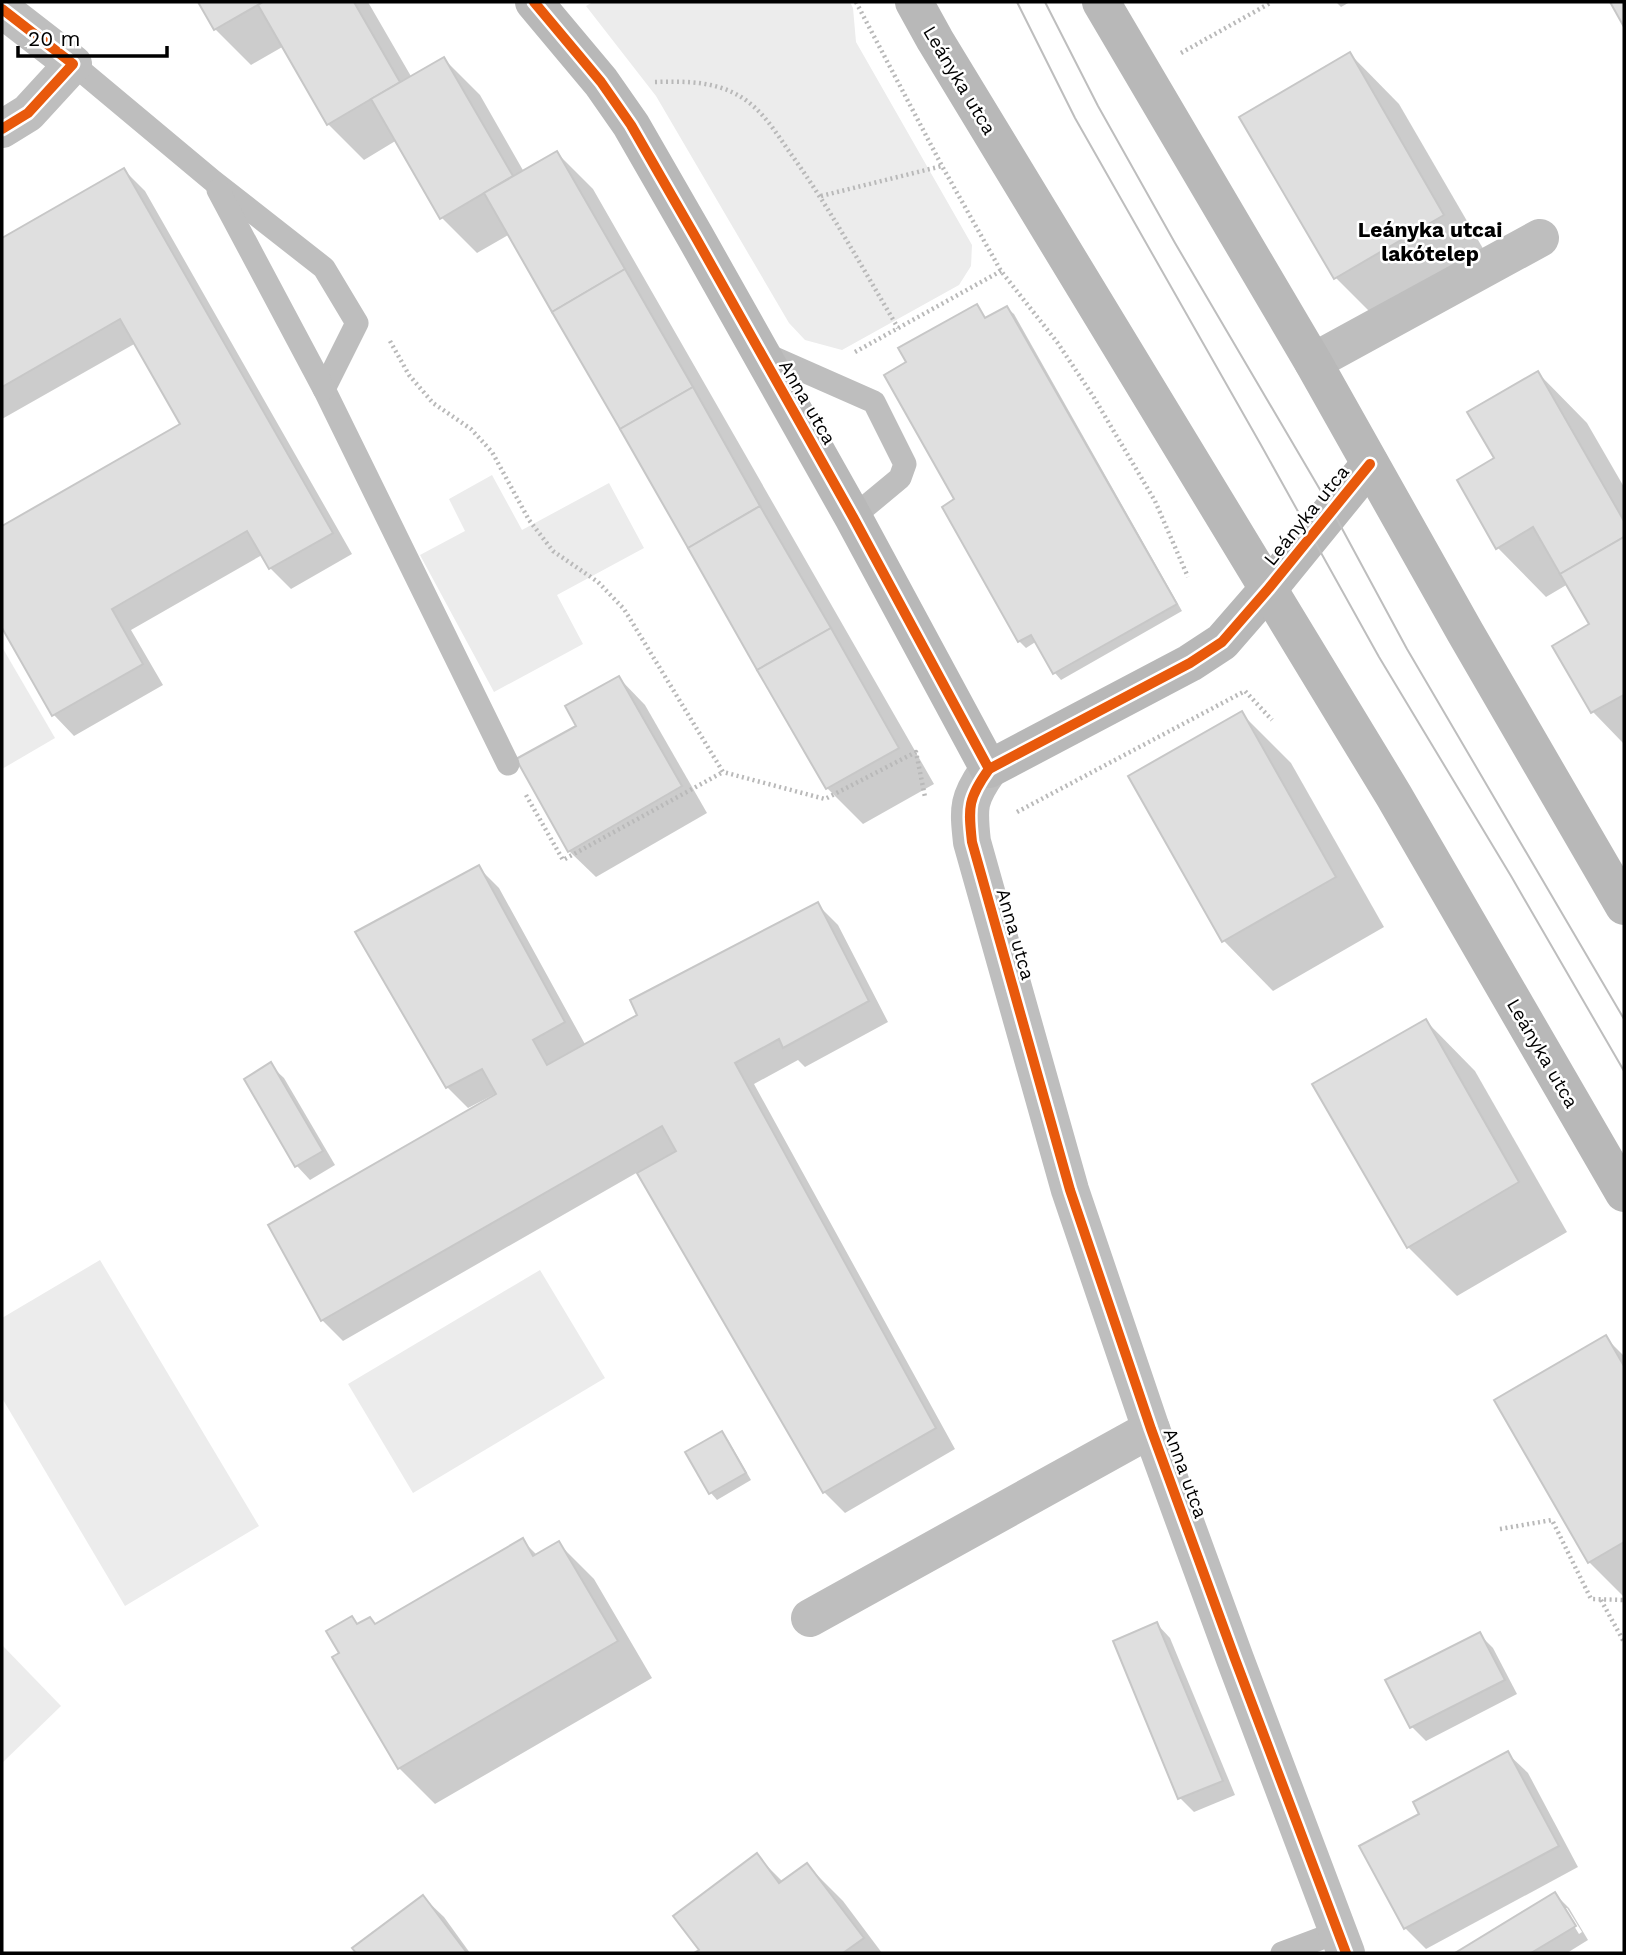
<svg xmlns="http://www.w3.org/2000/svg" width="1626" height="1955" viewBox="0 0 1626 1955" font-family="'Work Sans',sans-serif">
<rect width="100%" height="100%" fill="#fff"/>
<!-- green -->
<g fill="#ececec">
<polygon points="593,2 850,2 853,8 856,42 972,245 971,266 959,285 842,350 805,340 789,323 656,96 586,6"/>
<polygon points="492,475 522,530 609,483 644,548 557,595 583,644 494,692 420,555 465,531 449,499"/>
<polygon points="2,647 55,738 2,769"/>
<polygon points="100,1260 259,1526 125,1606 2,1398 2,1318"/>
<polygon points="540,1270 605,1378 413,1493 348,1384"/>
<polygon points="2,1645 61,1706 2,1763"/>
</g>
<!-- shadow -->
<g fill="#0003" fill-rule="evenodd">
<polygon points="200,2 368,2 412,78 444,59 480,95 524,172 557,153 593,189 934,784 863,824 827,788 510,234 477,253 441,217 397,140 364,160 328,124 284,46 251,65 215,29"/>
<polygon points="1336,2 1350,2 1341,7"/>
<polygon points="1350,54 1399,104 1492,264 1385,327 1336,278"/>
<polygon points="124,170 145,191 352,554 291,589 270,568 262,555 131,630 163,685 74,736 54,715 2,624 2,528 183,425 136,343 2,419 2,240"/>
<polygon points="976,306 987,319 1007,308 1014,314 1182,611 1061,680 1055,673 1037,641 1026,648 1019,641 957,500 908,363"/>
<polygon points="1538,373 1587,423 1624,487 1624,744 1593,712 1554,647 1591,625 1568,584 1546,597 1497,547 1496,459"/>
<polygon points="619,678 645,705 707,813 596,877 569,851"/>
<polygon points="1241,713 1291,763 1384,927 1273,991 1224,941 1130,777"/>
<polygon points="478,867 499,888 586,1046 640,1016 818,905 838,925 888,1022 805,1067 798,1060 754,1084 955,1449 845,1513 824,1492 638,1172 343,1341 322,1320 498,1095 497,1093 468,1108 447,1087"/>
<polygon points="1426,1021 1475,1071 1567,1232 1457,1296 1408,1247"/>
<polygon points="270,1065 284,1078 335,1165 310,1180 297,1166"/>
<polygon points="1606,1338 1624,1356 1624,1597 1589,1562"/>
<polygon points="721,1433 728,1440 751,1480 717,1500 711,1493 687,1453"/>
<polygon points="522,1540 537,1555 558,1543 594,1579 652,1678 435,1804 399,1768 341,1653 352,1619 359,1625 370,1619 376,1625"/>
<polygon points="1157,1624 1170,1638 1235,1795 1194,1812 1180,1798"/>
<polygon points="1479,1634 1493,1648 1517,1694 1426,1741 1412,1727 1387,1681"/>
<polygon points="1507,1753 1528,1773 1578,1867 1426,1949 1405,1928 1421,1814"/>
<polygon points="757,1856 783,1882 807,1865 843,1901 882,1953 697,1953 701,1950"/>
<path d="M1555,1894l14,14 19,32 -21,13h-109zM1563,1908h4l15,24 -3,2z"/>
<polygon points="423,1897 444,1917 470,1953 358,1953 354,1948"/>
</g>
<!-- building -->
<g fill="#dfdfdf" stroke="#c7c7c7" stroke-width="2">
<polygon points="198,2 263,2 214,30"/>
<polygon points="263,2 354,2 400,82 327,125 258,5"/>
<polygon points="1610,2 1624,2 1624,27"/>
<polygon points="1350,52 1444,215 1334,279 1239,117"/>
<polygon points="444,57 513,176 440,219 371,99"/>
<polygon points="557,151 625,269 552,312 484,193"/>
<polygon points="124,168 333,533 269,569 247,531 112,609 143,664 52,716 2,628 2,526 180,424 120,319 2,387 2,238"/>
<polygon points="625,269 693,387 620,429 552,312"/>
<polygon points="977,304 985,318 1007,306 1177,604 1053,674 1031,635 1018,642 942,507 954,499 884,375 906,362 898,348"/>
<polygon points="1538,371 1624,521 1624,537 1560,574 1533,527 1496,549 1457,480 1494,458 1467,412"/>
<polygon points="693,387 760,506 688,548 620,429"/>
<polygon points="760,506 831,628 757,670 688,548"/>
<polygon points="1624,537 1624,695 1591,713 1552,646 1589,624 1560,574"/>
<polygon points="831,628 899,748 826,789 757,670"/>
<polygon points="619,676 682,786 568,852 516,759 576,726 565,706"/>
<polygon points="1242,711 1336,877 1222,942 1128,776"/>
<polygon points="479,865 565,1022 533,1040 547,1065 637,1015 630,1000 818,902 869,1001 783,1048 779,1039 735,1063 936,1428 823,1493 637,1173 676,1151 662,1126 321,1321 268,1225 496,1094 482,1069 446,1088 355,932"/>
<polygon points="1426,1019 1519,1182 1407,1248 1312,1084"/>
<polygon points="271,1062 323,1151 295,1167 244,1079"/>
<polygon points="1606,1335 1624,1366 1624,1542 1588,1563 1494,1400"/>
<polygon points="722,1431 746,1473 709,1494 685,1452"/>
<polygon points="523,1538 533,1556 559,1541 618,1641 398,1769 332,1657 339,1653 326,1631 352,1616 357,1624 370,1617 375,1624"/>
<polygon points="1157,1622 1223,1781 1178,1799 1113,1641"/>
<polygon points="1480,1632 1505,1680 1410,1728 1385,1680"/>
<polygon points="1508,1751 1559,1846 1404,1929 1359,1846 1419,1814 1413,1802"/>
<polygon points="757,1853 779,1883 807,1863 864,1938 843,1953 694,1953 699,1950 673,1916"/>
<polygon points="1555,1892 1576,1926 1531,1953 1455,1953"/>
<polygon points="423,1895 467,1953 356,1953 352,1948"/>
</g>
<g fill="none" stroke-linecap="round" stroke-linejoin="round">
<!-- path -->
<g stroke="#b9b9b9" stroke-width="4.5" stroke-dasharray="2 3.5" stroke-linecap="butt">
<polyline points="856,2 942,166 1001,271 1057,342 1093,396 1155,501 1188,577"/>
<polyline points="1181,53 1272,2"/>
<path d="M655,82c32,-1 65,-1 92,19 19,14 31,35 44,53 40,56 72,115 107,174"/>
<polyline points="821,196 942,166"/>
<polyline points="390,341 409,375 433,403 471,429 492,452 529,520 553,551 598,582 624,609 723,772 825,799 916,752 925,797"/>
<polyline points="855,352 1001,271"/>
<polyline points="526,795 563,860 723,772"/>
<polyline points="1017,812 1245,691 1272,720"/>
<polyline points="1500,1529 1552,1520 1591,1599 1624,1600"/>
<polyline points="1601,1600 1624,1642"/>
</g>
<!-- lane -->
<g stroke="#bebebe" stroke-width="23">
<polyline points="73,64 213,181 324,268 357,323 324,389 508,764"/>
<polyline points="218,190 324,389"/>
<polyline points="763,353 874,402 905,464 900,478 853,517"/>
<polyline points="1282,1953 1338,1932"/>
</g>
<!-- street -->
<g stroke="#bebebe" stroke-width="38">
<polyline points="2,9 73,64 28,113 2,129"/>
<polyline points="1313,362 1540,238"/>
<path d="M989,769c-21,29 -21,38 -17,73l98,348 81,239 84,230 111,294"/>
<polyline points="810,1618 1151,1429"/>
</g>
<!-- secondary -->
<g stroke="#b8b8b8" stroke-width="38">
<polyline points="534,2 601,82 631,125 696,238 853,517 989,769 1190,663 1222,642 1269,588 1370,464"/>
<polyline points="914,2 935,40 1394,796 1624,1193"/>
<polyline points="1101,2 1313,362 1465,632 1624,906"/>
</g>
<!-- tram -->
<g stroke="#bebebe" stroke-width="2">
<polyline points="1017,2 1075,118 1261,445 1379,657 1511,876 1624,1071"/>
<polyline points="1045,2 1098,106 1175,243 1332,510 1407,649 1624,1019"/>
</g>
<defs>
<g id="cycleway">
<polyline points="534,2 601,82 631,125 696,238 853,517 989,769"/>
<polyline points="2,9 73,64 28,113 2,129"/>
<path d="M1346,1953l-111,-294 -84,-230 -81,-239 -98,-348c-4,-35 -4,-44 17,-73l201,-106 32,-21 47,-54 101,-124"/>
</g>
</defs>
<!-- cycleway casing -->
<use href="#cycleway" stroke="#fff" stroke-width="15"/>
<!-- cycleway -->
<use href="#cycleway" stroke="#e8590c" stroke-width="10"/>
</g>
<g text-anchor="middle" stroke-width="5" stroke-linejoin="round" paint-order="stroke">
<!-- street labels -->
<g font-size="19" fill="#000" stroke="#fff">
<text transform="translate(960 80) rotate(59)" y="7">Leányka utca</text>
<text transform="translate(808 402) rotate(60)" y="7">Anna utca</text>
<text transform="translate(1306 515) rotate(-51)" y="7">Leányka utca</text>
<text transform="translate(1016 934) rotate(74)" y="7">Anna utca</text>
<text transform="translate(1543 1053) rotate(60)" y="7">Leányka utca</text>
<text transform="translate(1186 1473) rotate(70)" y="7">Anna utca</text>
</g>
<!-- neighbourhood labels -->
<g font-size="21" font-weight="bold" fill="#000" stroke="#fff">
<text x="1430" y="237">Leányka utcai<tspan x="1430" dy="24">lakótelep</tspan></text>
</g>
</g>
<!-- border -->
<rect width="1626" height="1955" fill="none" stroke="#000000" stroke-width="7"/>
<!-- scale -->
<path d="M18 46v10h149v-10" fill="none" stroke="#000000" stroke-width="3.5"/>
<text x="28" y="46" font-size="21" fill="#000000" stroke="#ffffff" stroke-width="5" paint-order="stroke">20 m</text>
</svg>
